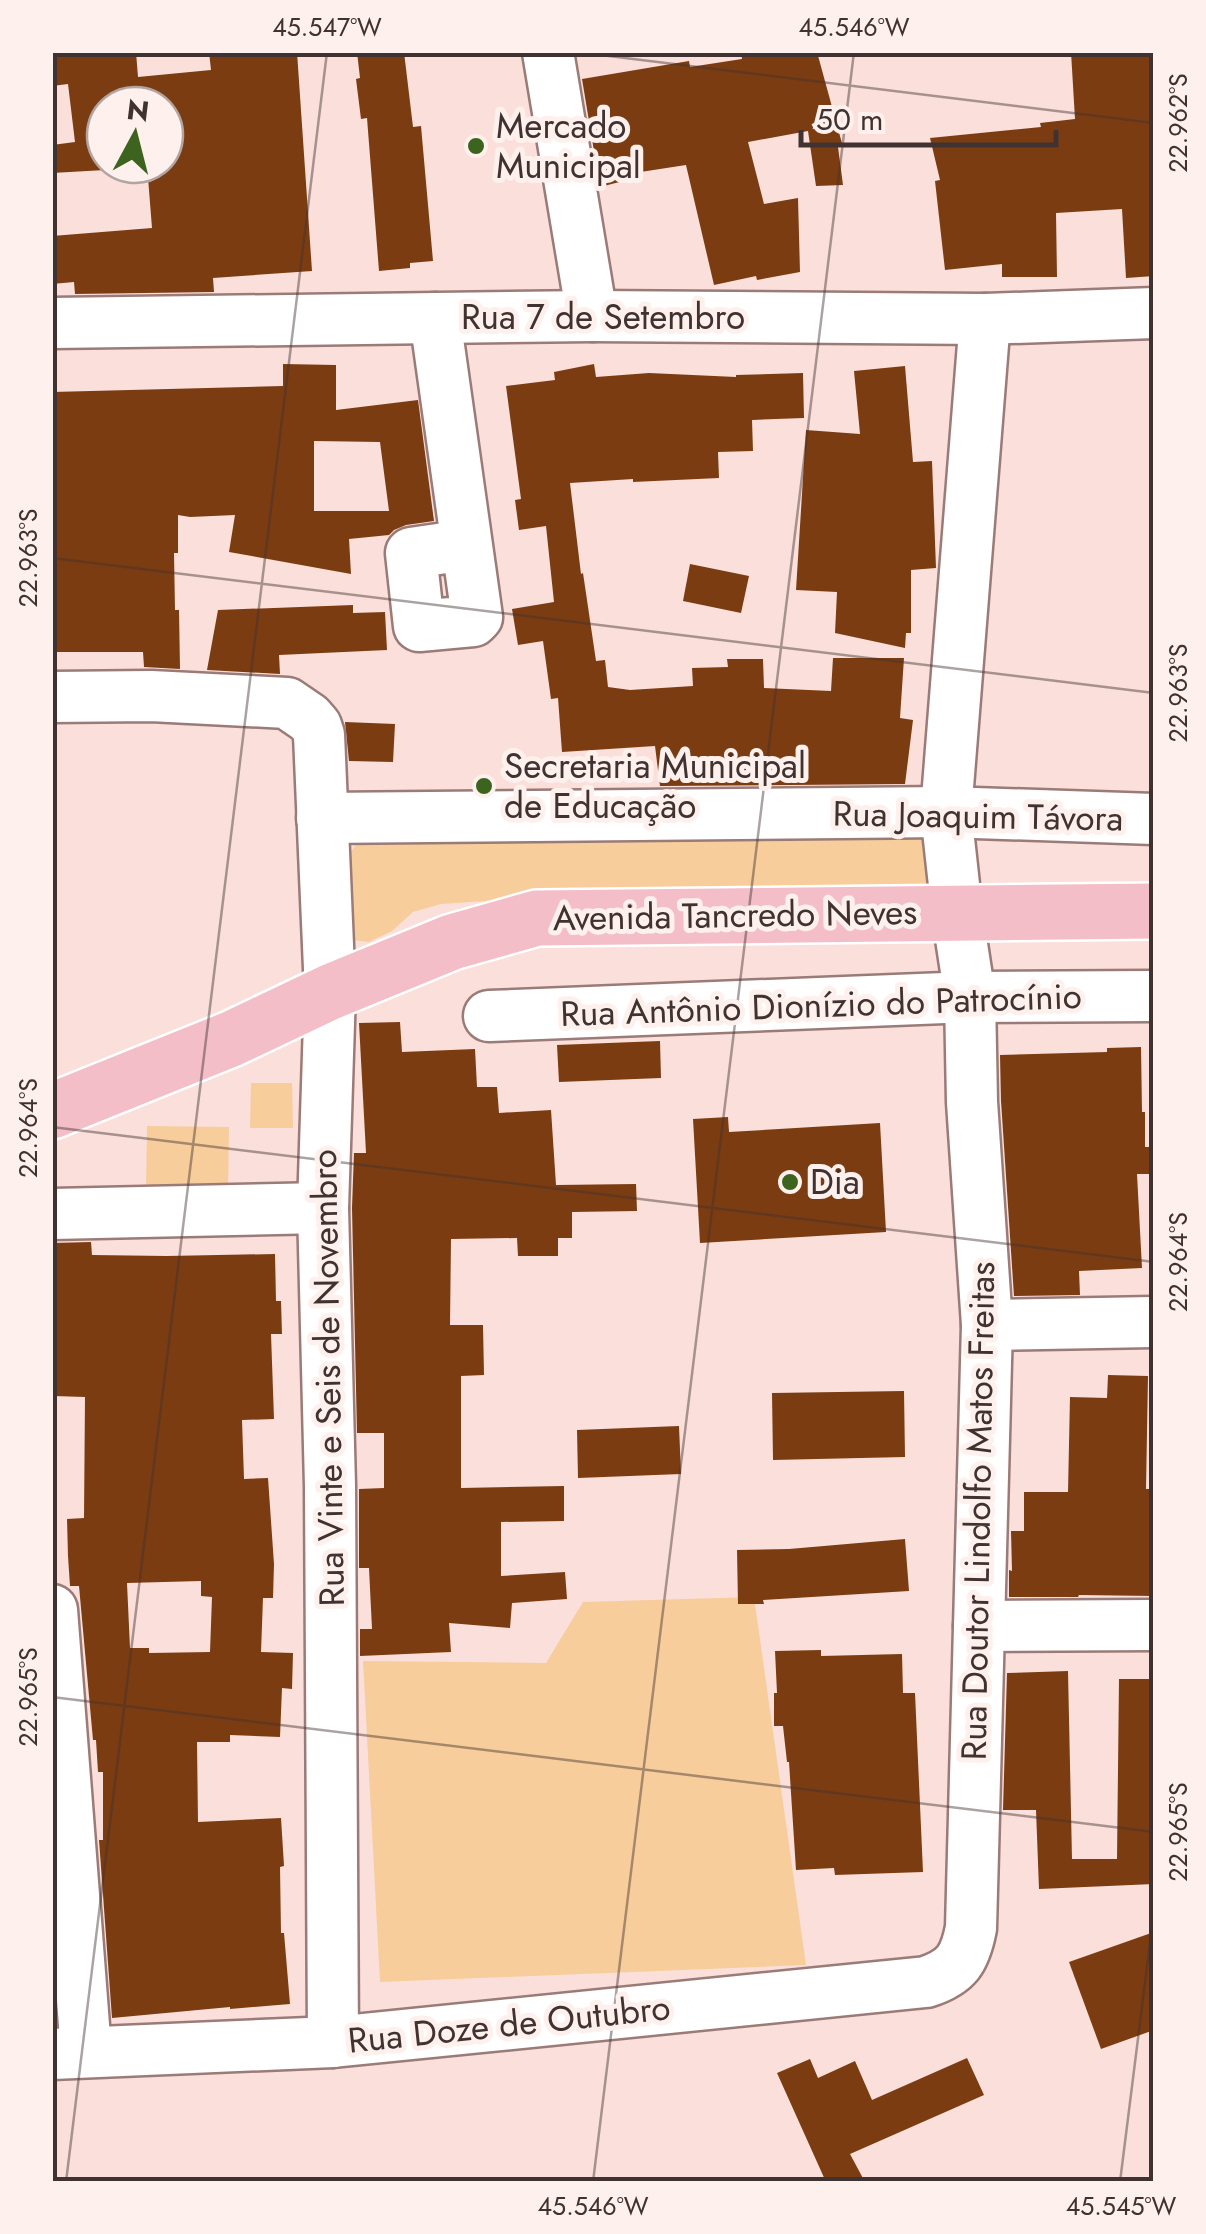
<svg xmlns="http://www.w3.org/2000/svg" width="1206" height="2234" viewBox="0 0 1206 2234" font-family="Jost,sans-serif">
<rect width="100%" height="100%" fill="#fbdfda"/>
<!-- green -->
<g fill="#f8cd9c">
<polygon points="927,829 943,900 527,898 441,904 413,912 392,931 369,942 352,940 345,860 357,843 554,836"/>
<polygon points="251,1083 292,1083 293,1128 250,1128"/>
<polygon points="147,1126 229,1127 228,1192 146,1191"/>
<polygon points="754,1597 806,1965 380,1982 363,1661 546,1663 583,1602"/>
</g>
<!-- building -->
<g fill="#7c3c12" fill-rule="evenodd">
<polygon points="52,52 136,52 138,77 211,70 209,52 297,52 312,271 213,278 214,292 75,294 74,282 52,284 52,236 152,228 147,165 165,165 165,105 105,105 105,170 52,173 52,145 75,142 68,84 52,86"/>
<polygon points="357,52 404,52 413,127 421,126 433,261 410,263 410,268 379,271 367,118 361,119 356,79 360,78"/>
<polygon points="741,52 817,52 843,147 838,147 843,185 816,186 808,131 748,142 764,204 798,198 800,272 757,280 756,276 714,285 686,165 634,173 635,178 600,187 582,79 689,61 690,67 742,59"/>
<polygon points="1071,52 1154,52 1154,276 1126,278 1122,209 1056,213 1057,277 1002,277 1002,264 945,270 935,181 940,180 930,138 1041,127 1040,123 1075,119"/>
<path d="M283,364l53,1v45l82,-10 16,121 -28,4 -12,5 -5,5 -40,4 2,35 -122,-22 6,-37 -45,2 -12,-2v38h-4l1,57h4l1,59 -36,-2 -1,-15h-87l-1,-68h-3v-192l231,-6zM314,441l66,1 9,69h-75z"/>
<polygon points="594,364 596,377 649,373 736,377 736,375 803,373 804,418 752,420 753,451 718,452 719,478 633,482 633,479 570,483 581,574 583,573 596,661 605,660 608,687 630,690 693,686 692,668 728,667 727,659 763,659 764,688 831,691 833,658 904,658 900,718 913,720 905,784 660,786 655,746 562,752 558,698 551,699 543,641 518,645 512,609 554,602 546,526 519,530 515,500 521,499 506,386 555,380 554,372"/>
<polygon points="905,366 913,462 932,461 936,568 911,570 911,633 906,633 905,648 835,633 837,592 796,590 806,430 860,434 854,371"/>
<polygon points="690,564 749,576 741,613 683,601"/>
<polygon points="353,605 353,613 385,612 387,650 279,655 280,674 207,670 218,610"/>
<polygon points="345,722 395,724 393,762 349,761"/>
<polygon points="400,1022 402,1052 475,1049 477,1087 497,1087 499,1113 551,1110 556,1185 636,1184 637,1211 572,1212 572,1238 558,1238 558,1256 518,1256 517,1238 451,1239 450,1325 483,1325 484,1375 461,1376 461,1488 564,1486 564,1521 501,1522 501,1576 565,1572 567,1599 512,1603 510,1628 449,1623 451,1652 360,1656 360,1629 372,1629 369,1568 359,1568 359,1489 384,1488 384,1433 357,1433 352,1208 354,1153 366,1153 359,1023"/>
<polygon points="660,1041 661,1078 559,1082 557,1045"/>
<polygon points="1141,1047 1142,1112 1145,1112 1145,1147 1153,1147 1153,1174 1137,1174 1142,1268 1079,1271 1080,1295 1014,1296 1001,1101 1000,1055 1107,1052 1107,1048"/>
<polygon points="728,1117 729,1132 880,1123 886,1232 700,1243 693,1119"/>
<path d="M91,1242l1,13 75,1 108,-2 1,47h5l1,33h-11l3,85 -32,1 2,59 24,-1 6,86 -1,34h-10l-2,54 32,1 -1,36 -10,-1 -2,49 -50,-2v7h-33l1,80 83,-4 3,48 -4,1 1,66h3l6,71 -60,5v-2l-118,11 -13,-178h4v-68h-5l-2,-32h-3l-14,-154h-9l-2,-30 -1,-37 17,-1 1,-121 -31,-1 1,-56h-3v-97zM201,1581v15l11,1 -2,55 -61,1v-5h-19l-3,-65z"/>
<polygon points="1108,1375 1148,1376 1146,1489 1154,1489 1154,1596 1079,1595 1078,1597 1009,1597 1009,1570 1012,1571 1011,1531 1024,1531 1024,1492 1068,1492 1070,1397 1107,1398"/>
<polygon points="904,1391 905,1457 773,1460 772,1393"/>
<polygon points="679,1426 681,1474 578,1478 577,1430"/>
<polygon points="905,1539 909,1591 763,1600 764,1604 738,1604 737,1550 789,1549"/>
<polygon points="821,1650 821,1656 902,1654 903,1693 915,1693 923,1872 835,1875 834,1868 796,1870 789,1762 787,1762 783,1726 774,1726 774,1693 777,1693 775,1651"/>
<polygon points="1068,1671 1072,1859 1117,1859 1119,1679 1152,1679 1150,1792 1154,1884 1039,1889 1036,1810 1003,1810 1007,1673"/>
<polygon points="1154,1932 1154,2030 1101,2049 1069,1962"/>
<polygon points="967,2058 984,2095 850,2154 865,2182 826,2182 777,2073 810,2059 818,2078 855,2061 872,2100"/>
</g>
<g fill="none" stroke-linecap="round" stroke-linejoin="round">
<defs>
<g id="minor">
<polyline points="548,52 592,316"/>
<polyline points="435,318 477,617 473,621 419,626 411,553 466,545"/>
<polyline points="52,323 592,316 985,319 1154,313"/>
<polyline points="52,697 151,696 287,703 309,718 316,726 319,735 330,992 323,1208 330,1486 333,2042"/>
<polyline points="322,818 946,812 1154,819"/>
<polyline points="489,1016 970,997 1154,996"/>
<polyline points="52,1214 323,1208"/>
<polyline points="987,1325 1154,1322"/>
<polyline points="52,1610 86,2051"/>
<polyline points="979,1626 1154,1625"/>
<path d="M52,2054l281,-12 593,-60c31,-10 39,-23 45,-54l16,-603 -15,-223 -2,-105 -13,-85 -11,-100 39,-493"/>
</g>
<polyline id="major" points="52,1111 231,1039 330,992 452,942 537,918 1154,911"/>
</defs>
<!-- minor casing -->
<use href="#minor" stroke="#9b7b77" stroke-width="55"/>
<!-- major casing -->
<use href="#major" stroke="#fff" stroke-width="60"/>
<!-- minor -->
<use href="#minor" stroke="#fff" stroke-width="50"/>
<!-- major -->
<use href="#major" stroke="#f4bec9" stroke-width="55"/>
</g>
<!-- ticks -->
<path fill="none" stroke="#403230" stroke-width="2.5" stroke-opacity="0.45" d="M576,52l578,71M52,558l1102,135M52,1127l1102,135M52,1697l1102,135M66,2182l261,-2130M593,2182l261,-2130M1120,2182l34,-271"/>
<!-- markers -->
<g fill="#3c641f" stroke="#fef0ed" stroke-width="4">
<circle cx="476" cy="146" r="10"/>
<circle cx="484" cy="786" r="10"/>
<circle cx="790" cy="1182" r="10"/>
</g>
<g text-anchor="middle" stroke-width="10" stroke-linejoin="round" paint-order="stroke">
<!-- poi labels -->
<g font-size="35" fill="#403230" stroke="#fef0ed" text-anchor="start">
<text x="496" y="138">Mercado<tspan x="496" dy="40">Municipal</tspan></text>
<text x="504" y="778">Secretaria Municipal<tspan x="504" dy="40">de Educação</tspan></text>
<text x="810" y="1194">Dia</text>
</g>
<!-- street labels -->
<g font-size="35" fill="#403230" stroke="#fef0ed">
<text x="603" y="329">Rua 7 de Setembro</text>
<text transform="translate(978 816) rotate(1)" y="12">Rua Joaquim Távora</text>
<text transform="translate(735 915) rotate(-1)" y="12">Avenida Tancredo Neves</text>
<text transform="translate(821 1005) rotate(-2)" y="12">Rua Antônio Dionízio do Patrocínio</text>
<text transform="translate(328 1378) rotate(-91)" y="12">Rua Vinte e Seis de Novembro</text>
<text transform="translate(978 1511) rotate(-89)" y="12">Rua Doutor Lindolfo Matos Freitas</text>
<text transform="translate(509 2024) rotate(-6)" y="12">Rua Doze de Outubro</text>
</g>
</g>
<!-- border -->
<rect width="1206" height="2234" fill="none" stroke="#fef0ed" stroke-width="110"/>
<!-- north arrow -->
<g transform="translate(135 135) rotate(7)"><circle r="48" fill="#fef0ed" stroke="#b2a4a1" stroke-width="2.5"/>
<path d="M0-8L18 38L0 25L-18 38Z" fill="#3c641f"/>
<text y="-15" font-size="28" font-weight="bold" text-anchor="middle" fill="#403230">N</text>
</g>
<!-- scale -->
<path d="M801 130v15h255v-15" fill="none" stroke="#403230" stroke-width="5"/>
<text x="816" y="130" font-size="30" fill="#403230" stroke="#fef0ed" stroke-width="8" paint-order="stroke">50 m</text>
<rect x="55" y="55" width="1096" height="2124" fill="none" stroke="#403230" stroke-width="4"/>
<g font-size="25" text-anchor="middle" fill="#403230">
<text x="327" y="36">45.547°W</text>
<text x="854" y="36">45.546°W</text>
<text transform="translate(1178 123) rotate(-90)" y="9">22.962°S</text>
<text transform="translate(28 558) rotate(-90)" y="9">22.963°S</text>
<text transform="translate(1178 693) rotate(-90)" y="9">22.963°S</text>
<text transform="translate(28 1128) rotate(-90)" y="9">22.964°S</text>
<text transform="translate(1178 1262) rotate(-90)" y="9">22.964°S</text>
<text transform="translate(28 1697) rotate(-90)" y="9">22.965°S</text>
<text transform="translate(1178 1832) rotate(-90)" y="9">22.965°S</text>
<text x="593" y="2215">45.546°W</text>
<text x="1121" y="2215">45.545°W</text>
</g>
</svg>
